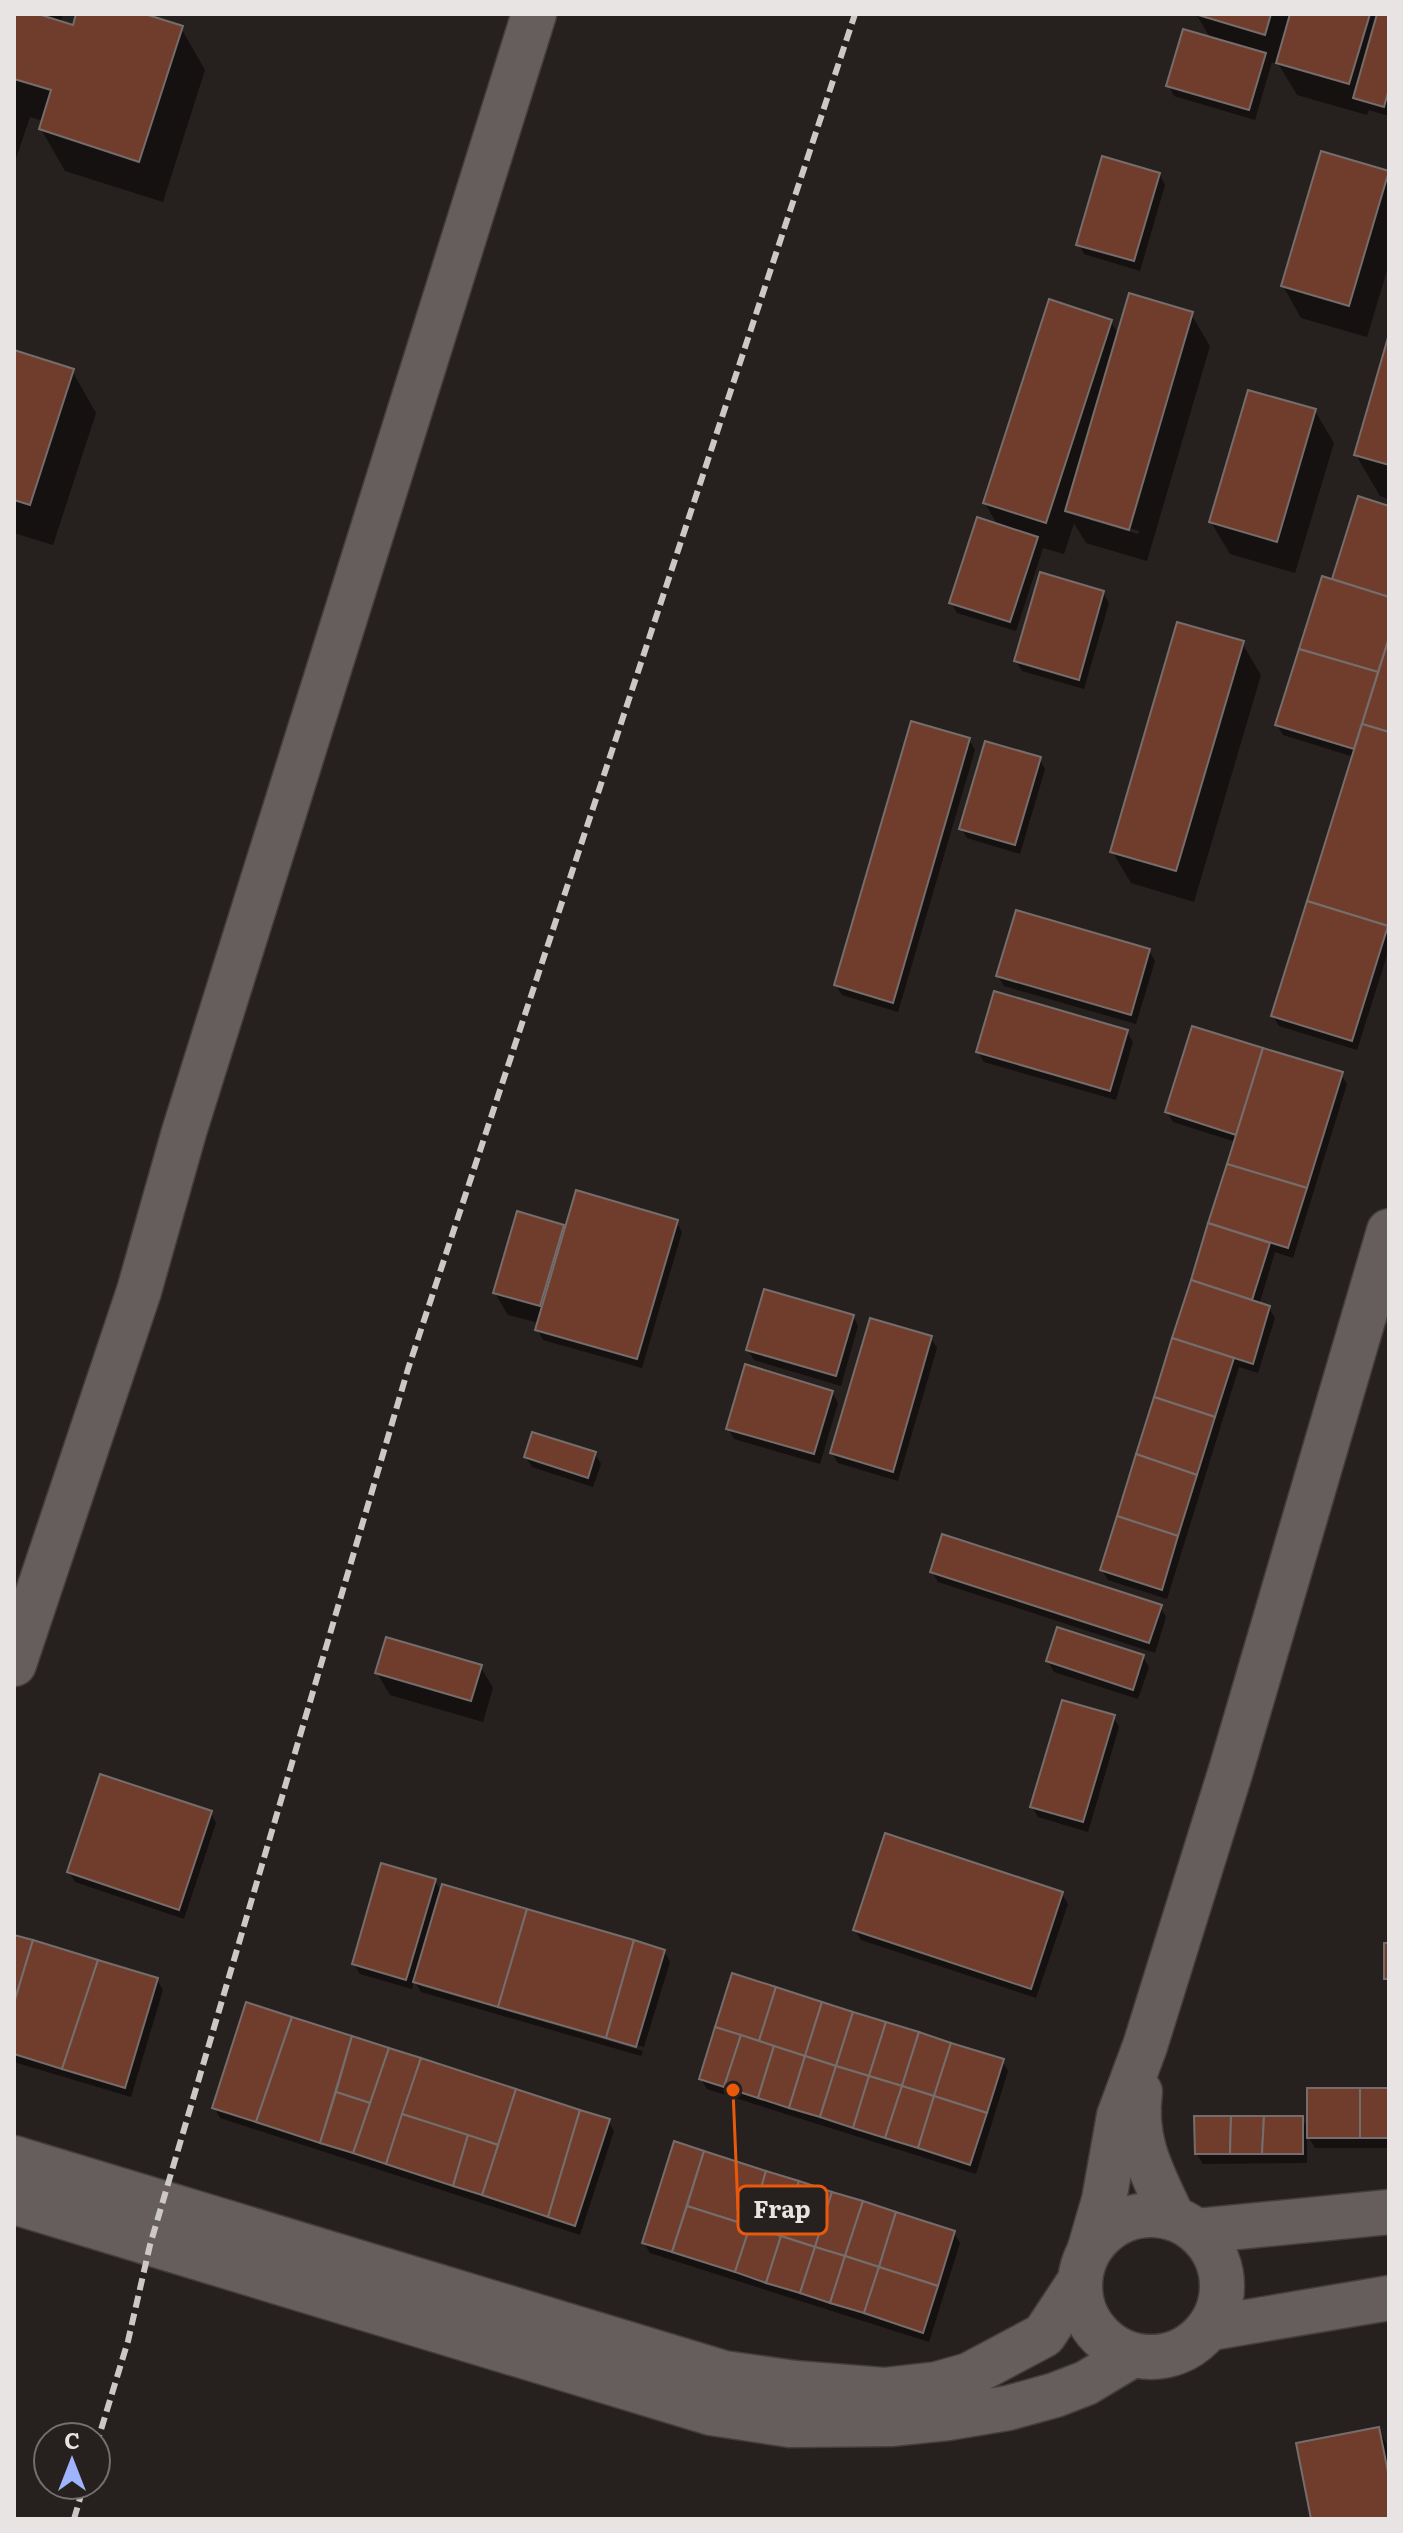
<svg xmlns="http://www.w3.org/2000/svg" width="1403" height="2533" viewBox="0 0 1403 2533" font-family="Literata,serif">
<rect width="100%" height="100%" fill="#26201e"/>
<!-- shadow -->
<g fill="#0007" fill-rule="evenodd">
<polygon points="14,14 63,14 60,23 74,27 78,14 139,14 181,28 205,70 163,202 65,171 41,129 44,121 30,117 14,165"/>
<polygon points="1196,14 1389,14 1389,116 1369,110 1367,115 1297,95 1279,65 1272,62 1255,120 1174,96 1169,86 1211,39"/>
<polygon points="1388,173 1389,264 1367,337 1301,318 1283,286"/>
<polygon points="1159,174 1165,185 1140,271 1084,254 1079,244"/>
<path d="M1191,314l19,32 -63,215 -61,-18 -12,-20 -10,31 -21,-6 -27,83 -59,-18 -6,-11 47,-76 -13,-23 126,-181 8,13zM1090,516l49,15 -1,3 -48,-14z"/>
<polygon points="1389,341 1389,499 1380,496 1356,455"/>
<polygon points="14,352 72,371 96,413 53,545 14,533"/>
<polygon points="1315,411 1334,443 1295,573 1230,554 1211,522"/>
<polygon points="1359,498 1389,508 1389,949 1357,1050 1279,1026 1273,1016 1354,757 1283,735 1277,725 1333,581"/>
<polygon points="1103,593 1109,603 1084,689 1022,671 1016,661"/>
<polygon points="1242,643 1261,675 1194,902 1131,883 1112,851"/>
<polygon points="969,740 975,750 898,1012 842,995 836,985"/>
<polygon points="1039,758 1045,769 1020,854 967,838 961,828"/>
<polygon points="1149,951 1155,961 1136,1024 1004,986 998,976"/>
<polygon points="1127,1032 1133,1042 1116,1100 984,1062 978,1052"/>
<polygon points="1341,1074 1347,1084 1293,1258 1275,1252 1259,1305 1269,1308 1275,1318 1258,1373 1239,1367 1167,1599 1108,1580 1102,1570 1236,1142 1173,1122 1167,1112"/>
<polygon points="676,1221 682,1232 642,1368 543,1340 537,1329 539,1323 508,1315 495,1293 563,1226 566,1232"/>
<polygon points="853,1316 858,1326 841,1386 754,1360 748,1350"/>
<polygon points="931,1338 937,1348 898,1481 838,1463 832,1453"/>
<polygon points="832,1392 838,1403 820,1464 734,1439 728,1428"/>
<polygon points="595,1454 601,1464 593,1487 532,1467 526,1457"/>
<polygon points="932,1572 1160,1607 1166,1617 1155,1653 938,1582"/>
<polygon points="1143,1657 1149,1667 1138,1699 1054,1672 1048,1661"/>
<polygon points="480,1666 493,1688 483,1722 390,1695 377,1673"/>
<polygon points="1113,1717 1119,1727 1088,1832 1038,1817 1032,1807"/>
<polygon points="211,1813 216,1823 184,1919 75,1882 69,1872"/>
<polygon points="435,1881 442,1893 664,1951 670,1962 644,2047 421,1982 421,1986 643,2051 641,2056 421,1992 414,1980 412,1989 360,1974 354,1964"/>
<polygon points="1062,1894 1068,1904 1036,1998 861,1940 855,1930"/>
<polygon points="14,1937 157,1980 163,1990 131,2097 14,2062"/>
<polygon points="733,1976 1002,2061 1008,2071 976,2174 707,2089 701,2079"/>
<polygon points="247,2004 608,2121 614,2131 580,2235 220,2118 214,2107"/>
<polygon points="1389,2090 1389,2148 1315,2148 1307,2134 1307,2163 1203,2164 1197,2154 1302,2118 1309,2131"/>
<polygon points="676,2144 954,2233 960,2243 929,2342 650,2253 644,2243"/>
<polygon points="1378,2429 1389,2448 1389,2519 1313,2519"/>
</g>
<!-- building -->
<g fill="#703d2d" stroke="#756d6b" stroke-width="2">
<polygon points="14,14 38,14 73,25 76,14 145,14 183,26 139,162 39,129 51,90 14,79"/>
<polygon points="1195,14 1271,14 1265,35"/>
<polygon points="1290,14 1370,14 1349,84 1276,63"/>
<polygon points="1377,14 1389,14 1389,89 1384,107 1353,98"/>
<polygon points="1183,29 1266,53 1249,110 1166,86"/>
<polygon points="1321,151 1389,171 1349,306 1281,286"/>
<polygon points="1102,156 1160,173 1134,261 1076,245"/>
<polygon points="1129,293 1193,312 1129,530 1065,511"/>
<polygon points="1049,299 1112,320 1046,523 983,503"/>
<polygon points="1389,334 1389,465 1354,455"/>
<polygon points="14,350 74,369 30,505 14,500"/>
<polygon points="1248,390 1316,409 1277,542 1209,522"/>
<polygon points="1358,496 1389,506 1389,597 1332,579"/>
<polygon points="977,517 1038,537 1010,622 949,603"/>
<polygon points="1040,572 1104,591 1079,680 1014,661"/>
<polygon points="1322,576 1389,597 1389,638 1378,672 1299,649"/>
<polygon points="1177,622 1244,641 1176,871 1110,852"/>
<polygon points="1389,638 1389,732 1362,724"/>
<polygon points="1299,649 1378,672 1354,749 1275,725"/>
<polygon points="911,721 970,738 893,1003 834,985"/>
<polygon points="1362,724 1389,732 1388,926 1307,901"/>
<polygon points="985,741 1041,757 1015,845 959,829"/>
<polygon points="1307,901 1388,926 1352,1041 1271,1016"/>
<polygon points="1016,910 1150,949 1131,1015 996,976"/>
<polygon points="994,991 1128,1030 1110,1091 976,1052"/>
<polygon points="1192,1026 1263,1048 1236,1135 1165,1112"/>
<polygon points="1263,1048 1343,1072 1307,1188 1227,1164"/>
<polygon points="1227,1164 1307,1188 1288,1248 1208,1223"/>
<polygon points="576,1190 678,1220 637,1359 535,1330"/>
<polygon points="517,1211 564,1225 540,1306 493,1293"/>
<polygon points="1208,1223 1270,1243 1252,1300 1191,1280"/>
<polygon points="1191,1280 1270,1306 1253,1364 1172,1338"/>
<polygon points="764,1289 854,1315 836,1376 746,1350"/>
<polygon points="870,1318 932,1336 893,1472 830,1453"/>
<polygon points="1172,1338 1234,1358 1215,1417 1154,1397"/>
<polygon points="745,1364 833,1391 814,1454 726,1429"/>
<polygon points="1154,1397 1215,1417 1197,1475 1136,1454"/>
<polygon points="532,1432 596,1452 588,1478 524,1457"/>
<polygon points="1136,1454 1197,1475 1178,1536 1117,1516"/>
<polygon points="1117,1516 1178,1536 1162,1590 1100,1570"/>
<polygon points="942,1534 1162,1605 1149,1643 930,1572"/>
<polygon points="1057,1627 1144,1655 1133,1690 1046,1661"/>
<polygon points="386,1637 482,1665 471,1701 375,1673"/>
<polygon points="1062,1700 1115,1715 1083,1822 1030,1807"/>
<polygon points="100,1774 212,1811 179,1910 67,1872"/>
<polygon points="885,1833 1063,1892 1031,1989 853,1930"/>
<polygon points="381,1863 436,1879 406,1980 352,1964"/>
<polygon points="442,1884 527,1909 498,2007 413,1982"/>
<polygon points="527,1909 634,1940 606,2038 498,2007"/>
<polygon points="14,1935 33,1940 14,2003"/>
<polygon points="33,1940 98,1960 62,2069 14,2054 14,2003"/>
<polygon points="634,1940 665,1950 636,2047 606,2038"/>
<rect x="1384" y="1943" width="5" height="36"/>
<polygon points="98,1960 158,1978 125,2088 62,2069"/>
<polygon points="732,1973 776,1987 759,2041 715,2027"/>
<polygon points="776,1987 822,2002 805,2056 759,2041"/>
<polygon points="246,2002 292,2017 256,2122 212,2108"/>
<polygon points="822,2002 853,2012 836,2066 805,2056"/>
<polygon points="853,2012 886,2022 869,2076 836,2066"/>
<polygon points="292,2017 352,2036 320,2143 256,2122"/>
<polygon points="886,2022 919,2032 902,2086 869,2076"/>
<polygon points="715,2027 741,2035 724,2087 699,2079"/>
<polygon points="919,2032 951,2043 934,2096 902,2086"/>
<polygon points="741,2035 774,2046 758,2098 724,2087"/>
<polygon points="352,2036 389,2048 370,2103 336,2092"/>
<polygon points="951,2043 1004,2059 987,2113 934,2096"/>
<polygon points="774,2046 805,2056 789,2108 758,2098"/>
<polygon points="389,2048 421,2058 386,2164 353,2153"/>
<polygon points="805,2056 836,2066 820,2117 789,2108"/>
<polygon points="421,2058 516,2089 498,2145 402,2114"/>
<polygon points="836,2066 869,2076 853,2128 820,2117"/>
<polygon points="869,2076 902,2086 885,2138 853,2128"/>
<polygon points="902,2086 934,2096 918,2148 885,2138"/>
<rect x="1307" y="2088" width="53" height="50"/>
<rect x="1360" y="2088" width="29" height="50"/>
<polygon points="516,2089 580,2110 548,2217 482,2195"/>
<polygon points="336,2092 370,2103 353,2153 320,2143"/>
<polygon points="934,2096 987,2113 970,2165 918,2148"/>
<polygon points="580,2110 610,2119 575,2226 548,2217"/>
<polygon points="402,2114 468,2135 453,2186 386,2164"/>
<polygon points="1194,2116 1231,2116 1230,2154 1195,2154"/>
<polygon points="1231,2116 1264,2116 1262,2154 1230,2154"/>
<polygon points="1264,2116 1303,2116 1303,2154 1262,2154"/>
<polygon points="468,2135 498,2145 482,2195 453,2186"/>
<polygon points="674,2141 704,2151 672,2252 642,2243"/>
<polygon points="704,2151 766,2171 750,2226 687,2206"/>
<polygon points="766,2171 799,2181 781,2236 750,2226"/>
<polygon points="799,2181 832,2192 815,2247 781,2236"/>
<polygon points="832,2192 863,2201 845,2256 815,2247"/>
<polygon points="863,2201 896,2212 879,2267 845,2256"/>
<polygon points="687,2206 750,2226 735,2272 672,2252"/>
<polygon points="896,2212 955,2231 938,2286 879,2267"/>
<polygon points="750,2226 781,2236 766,2283 735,2272"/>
<polygon points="781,2236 815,2247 800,2293 766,2283"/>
<polygon points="815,2247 845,2256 830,2303 800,2293"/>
<polygon points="845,2256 879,2267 864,2313 830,2303"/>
<polygon points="879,2267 938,2286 923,2333 864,2313"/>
<polygon points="1379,2427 1389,2477 1389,2519 1311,2519 1296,2443"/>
</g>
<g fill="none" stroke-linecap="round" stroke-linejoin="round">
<defs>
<g id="minor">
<polyline points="14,1664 139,1291 184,1132 534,14"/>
<path d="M1140,2092c-7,49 13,83 33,126"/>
<polyline points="14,2158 724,2373 795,2383 884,2390 937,2384 969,2375 1044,2335 1079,2282"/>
<polyline points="14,2202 711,2413 790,2425 890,2424 948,2418 1008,2408 1055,2395 1086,2383 1131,2356"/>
<circle cx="1151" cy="2286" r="71"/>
<polyline points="1197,2231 1389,2212"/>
<polyline points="1090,2248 1104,2200 1119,2116 1145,2046 1231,1770 1389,1231"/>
<polyline points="1211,2328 1389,2298"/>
</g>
</defs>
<!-- minor casing -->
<use href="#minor" stroke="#433e3d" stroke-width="47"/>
<!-- minor -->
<use href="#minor" stroke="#655e5c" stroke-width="44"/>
<!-- rail -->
<g stroke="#ccc8c7" stroke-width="6" stroke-dasharray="12 6" stroke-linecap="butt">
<polyline points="96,2446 128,2341 150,2245 408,1369 855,14"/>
<polyline points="74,2519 84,2485"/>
</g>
</g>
<!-- callouts -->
<path fill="none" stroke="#e8590c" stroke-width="3" d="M733 2090L738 2210"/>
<circle fill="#e8590c" stroke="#26201e" stroke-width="3" cx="733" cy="2090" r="8"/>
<rect fill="#26201e" stroke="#e8590c" stroke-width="3" x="738" y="2186" width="89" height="48" rx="8"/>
<g font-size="24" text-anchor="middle" font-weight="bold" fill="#e8e4e3">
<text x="782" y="2218">Frap</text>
</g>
<!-- border -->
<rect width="1403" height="2533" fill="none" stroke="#e8e4e3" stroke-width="32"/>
<!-- north arrow -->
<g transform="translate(72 2461)"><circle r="38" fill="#26201e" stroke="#746e6d" stroke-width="2"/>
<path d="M0-6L14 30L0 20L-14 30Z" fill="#a0b3fd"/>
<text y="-12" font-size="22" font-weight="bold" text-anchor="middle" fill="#e8e4e3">С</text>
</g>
</svg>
